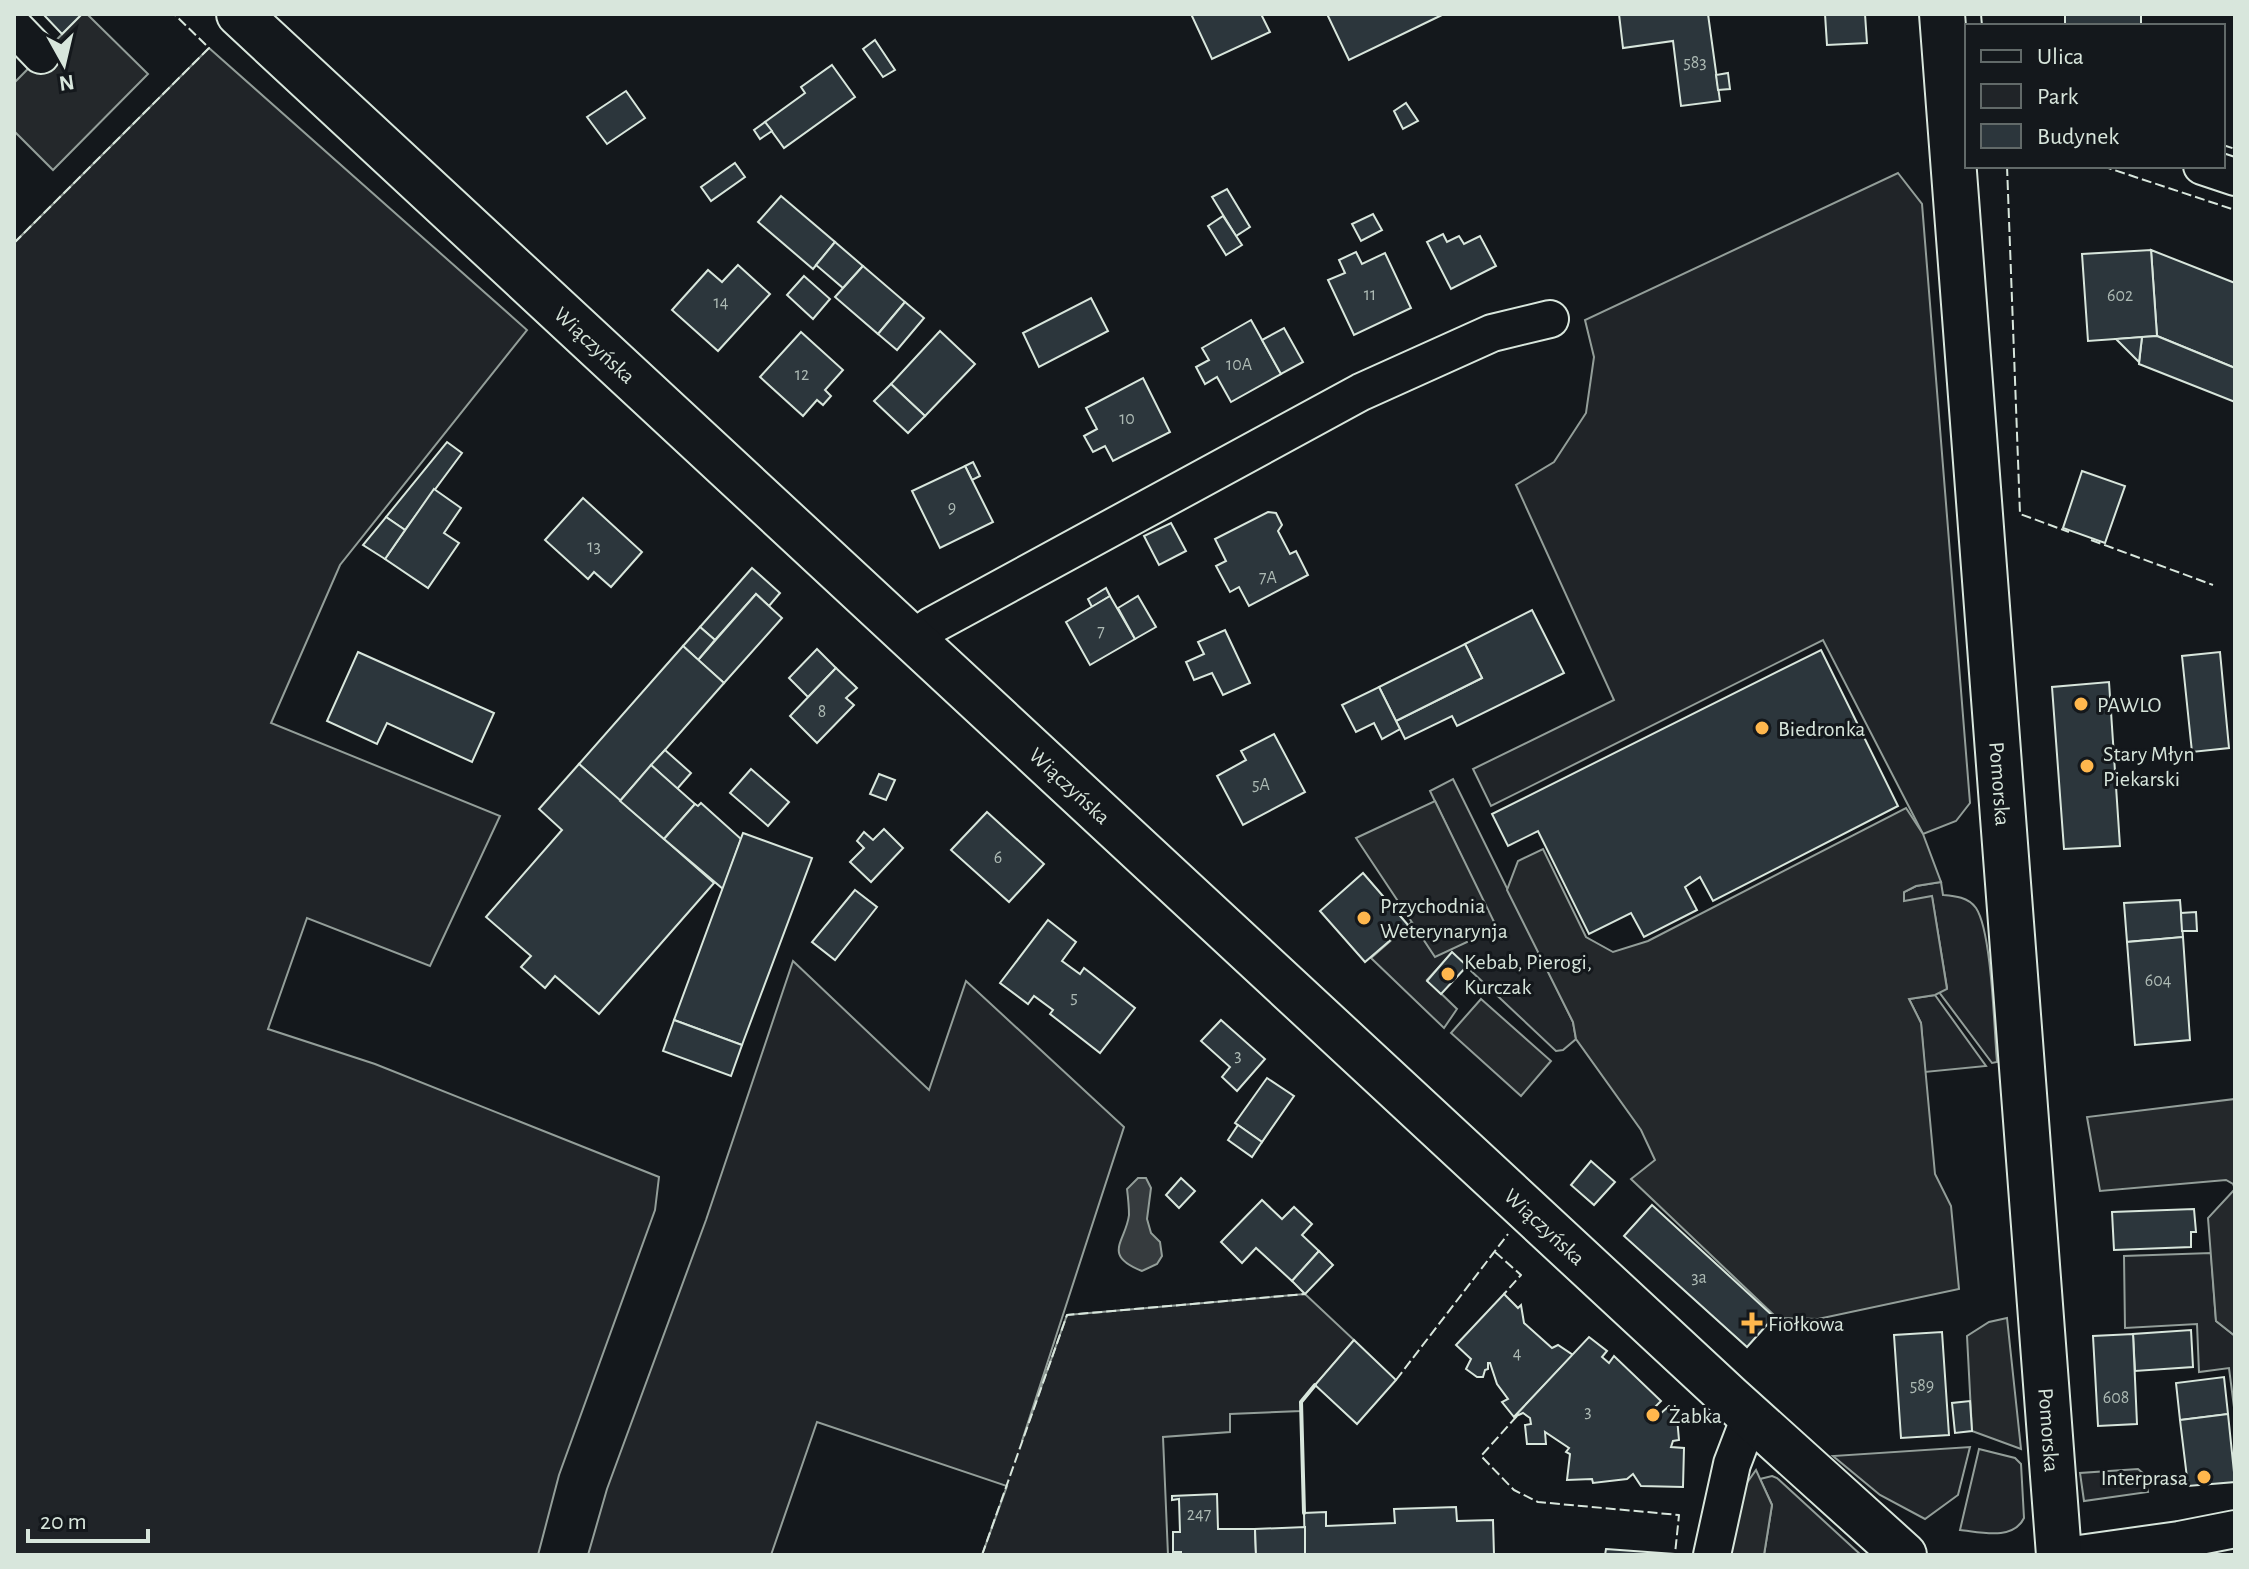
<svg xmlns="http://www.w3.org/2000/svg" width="2249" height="1569" viewBox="0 0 2249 1569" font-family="'Alegreya Sans',sans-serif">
<rect width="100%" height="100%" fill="#14181c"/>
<!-- green -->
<g fill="#202428" stroke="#939e99" stroke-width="2">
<polygon points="209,48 527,330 340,565 271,723 500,816 430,966 307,918 268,1029 375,1064 659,1177 655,1210 559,1475 538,1555 14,1555 14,243"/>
<polygon points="1898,173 1922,204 1970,803 1956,821 1923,834 1823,640 1491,806 1473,769 1614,700 1516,485 1554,462 1586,413 1594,357 1585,320"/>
<polygon points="1453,779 1573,1022 1576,1039 1563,1050 1556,1051 1452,953 1427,980 1457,1009 1444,1028 1371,958 1412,922 1435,956 1496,928 1430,791"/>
<path d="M1941,882l2,13c12,1 25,2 33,13 16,24 18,121 21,154l-5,1 -53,-71 8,-4 -15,-91 -28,5v-10l12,-6z"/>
<polygon points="793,961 929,1090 966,981 1124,1127 1022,1441 1067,1315 1305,1294 1354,1340 1301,1402 1301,1411 1230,1414 1230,1432 1163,1437 1168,1555 982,1555 1007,1486 817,1422 771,1555 588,1555 607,1489 706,1220"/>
<polygon points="1935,995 1986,1066 1925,1072 1921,1023 1909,999"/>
<polygon points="2211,1253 2216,1321 2235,1336 2235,1415 2229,1368 2199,1372 2197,1324 2125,1328 2124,1256"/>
<polygon points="1970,1447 1958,1495 1925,1519 1880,1495 1833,1456"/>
<path d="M1979,1449l36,9 6,6 3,54c-11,23 -44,14 -64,12z"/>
<polygon points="2138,1469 2144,1474 2148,1492 2084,1501 2080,1473"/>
<polygon points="1772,1476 1777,1478 1861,1555 1764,1555 1772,1505 1760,1479"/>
</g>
<!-- parking -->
<g fill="#24282b" stroke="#939e99" stroke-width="2">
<polygon points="82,14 87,14 148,74 53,170 14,131 14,83"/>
<polygon points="1435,801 1497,928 1435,957 1356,838"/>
<polygon points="1906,808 1923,834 1941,882 1916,886 1904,892 1904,901 1932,896 1947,989 1935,995 1909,999 1921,1023 1935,1174 1951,1206 1959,1289 1818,1319 1777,1318 1631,1179 1655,1160 1641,1130 1576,1039 1573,1022 1507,890 1518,861 1543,849 1586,937 1613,952 1648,941"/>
<polygon points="1481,999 1551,1061 1521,1096 1451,1033"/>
<polygon points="2235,1099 2235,1336 2216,1321 2208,1218 2235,1189 2233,1184 2226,1180 2100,1191 2087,1117"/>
<polygon points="2007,1318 2021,1449 1972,1431 1967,1336 1989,1322"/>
<polygon points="1756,1470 1772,1505 1764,1555 1729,1555 1744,1487"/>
</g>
<!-- water -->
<path fill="#363b3e" stroke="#939e99" stroke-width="2" d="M1138,1178h8l5,10 -4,31 4,14 9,9 2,14 -5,8 -15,7c-41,-16 -16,-30 -13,-56 0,-8 -1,-18 -2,-26z"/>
<!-- building -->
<g fill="#2c363c" stroke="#d8e6dc" stroke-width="2">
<polygon points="43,14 82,14 62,34"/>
<polygon points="1191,14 1261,14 1270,32 1212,59"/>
<polygon points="1327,14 1444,14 1349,60"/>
<polygon points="1619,14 1708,14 1720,101 1681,106 1673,41 1623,48"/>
<polygon points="1825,14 1865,14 1867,43 1827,45"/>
<rect x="2065" y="14" width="76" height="12"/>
<polygon points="875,40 895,70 883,77 863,49"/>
<polygon points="832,65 855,97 784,148 765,122 805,93 801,87"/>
<polygon points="1728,73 1730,89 1718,90 1716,75"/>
<polygon points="626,91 645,118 607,144 587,117"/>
<polygon points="1406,103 1418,121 1403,129 1394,111"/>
<polygon points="765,122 772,131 760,139 754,130"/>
<polygon points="735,163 745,177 711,201 701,187"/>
<polygon points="1227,189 1250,227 1236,236 1212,197"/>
<polygon points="781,196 835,242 813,269 758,222"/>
<polygon points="1373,214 1382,230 1361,241 1352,224"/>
<polygon points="1223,216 1242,245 1226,255 1208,226"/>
<polygon points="1443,234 1447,242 1459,236 1464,244 1480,236 1496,266 1451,289 1427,242"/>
<polygon points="835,242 863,266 843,288 816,265"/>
<polygon points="2151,250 2235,283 2235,368 2157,336"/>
<polygon points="2151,250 2157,336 2088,341 2082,254"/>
<polygon points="1356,252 1362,264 1385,253 1411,308 1354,335 1328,280 1345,273 1339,260"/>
<polygon points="738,265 770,294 718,351 672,310 708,270 722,282"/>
<polygon points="863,266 905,302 878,334 835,297"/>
<polygon points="804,276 830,299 813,319 787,295"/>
<polygon points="1091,298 1108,331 1039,367 1023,333"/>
<polygon points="905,302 924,318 897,350 878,334"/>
<polygon points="1251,320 1281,374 1231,402 1217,377 1205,384 1196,367 1209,360 1202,348"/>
<polygon points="1284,328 1303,362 1281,374 1262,340"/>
<polygon points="940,331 975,364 925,416 891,384"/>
<polygon points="801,332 843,370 825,390 831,396 823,405 817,400 803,416 760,377"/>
<polygon points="2157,336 2235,368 2235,402 2139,364 2142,337"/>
<polygon points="2142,337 2139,362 2116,339"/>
<polygon points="1143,378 1170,432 1113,461 1105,446 1093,452 1084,436 1097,429 1086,408"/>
<polygon points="891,384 925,416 908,433 874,401"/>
<polygon points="447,442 462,453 405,530 386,517"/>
<polygon points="973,462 980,476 972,480 965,466"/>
<polygon points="965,466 993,522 940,548 912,491"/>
<polygon points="2082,471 2125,486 2105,543 2063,528"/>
<polygon points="434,489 461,508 444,533 459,543 428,588 385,559"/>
<polygon points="583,498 642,552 611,587 594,572 588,579 545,540"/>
<polygon points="1268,512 1276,513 1282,525 1278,531 1290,554 1296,551 1308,575 1249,606 1239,587 1230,592 1216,566 1226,561 1215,539"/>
<polygon points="386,517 405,530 385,559 363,545"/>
<polygon points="1171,523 1186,551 1159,565 1144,536"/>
<polygon points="752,568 780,593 769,606 756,594 715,640 700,627"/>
<polygon points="1106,588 1110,596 1092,607 1088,599"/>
<polygon points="756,594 782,618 724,683 698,660"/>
<polygon points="1110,596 1135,639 1090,665 1066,622"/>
<polygon points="1138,596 1156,627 1135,639 1118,608"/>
<polygon points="1532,610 1564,673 1457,726 1452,716 1405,739 1396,721 1482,678 1465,644"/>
<polygon points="700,627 715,640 698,660 683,646"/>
<polygon points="1225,630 1250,683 1223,695 1212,673 1194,680 1186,662 1204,654 1198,642"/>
<polygon points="1465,644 1482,678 1396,721 1379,687"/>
<polygon points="683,646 724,683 620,801 579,764"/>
<polygon points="817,649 836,668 808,697 789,678"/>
<polygon points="1821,650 1898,806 1713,901 1700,877 1685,887 1697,910 1644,937 1631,913 1589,934 1538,831 1508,846 1492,814"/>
<polygon points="358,652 494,713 472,762 387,723 377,744 327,721"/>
<polygon points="2220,652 2229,748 2192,752 2182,656"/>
<polygon points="836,668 857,688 846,698 854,705 817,743 790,716"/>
<polygon points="2109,682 2120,846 2064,849 2052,687"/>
<polygon points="1379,687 1400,729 1382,739 1374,723 1356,732 1342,705"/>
<polygon points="1274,734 1305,792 1243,825 1217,776 1246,760 1241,751"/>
<polygon points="665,750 691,773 677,789 651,765"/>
<polygon points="579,764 714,883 599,1014 555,976 545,988 521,967 531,956 486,917 562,830 539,809"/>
<polygon points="651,765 695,804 664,839 620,801"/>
<polygon points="751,769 789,802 768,826 730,793"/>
<polygon points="879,774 895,780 886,800 870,794"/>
<polygon points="701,803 741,839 723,889 664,839 695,804 698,806"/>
<polygon points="987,812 1044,864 1009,902 951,850"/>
<polygon points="884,829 903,848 871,882 850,862 864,848 857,841 864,832 873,840"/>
<polygon points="743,833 812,858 742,1045 674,1020"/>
<polygon points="1363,873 1408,925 1365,962 1320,911"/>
<polygon points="855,890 877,907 835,960 812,942"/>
<polygon points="2180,900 2183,937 2127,942 2124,903"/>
<polygon points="2196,912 2197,931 2182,931 2181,913"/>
<polygon points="1048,920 1076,942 1062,961 1080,974 1084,968 1135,1008 1100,1053 1050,1014 1053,1010 1034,996 1028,1004 1000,983"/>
<polygon points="2183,937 2190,1040 2135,1045 2127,942"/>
<polygon points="1452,952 1467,966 1441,994 1427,981"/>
<polygon points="674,1020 742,1045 731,1076 663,1051"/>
<polygon points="1221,1020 1265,1059 1237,1091 1222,1077 1230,1067 1201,1041"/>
<polygon points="1267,1078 1294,1096 1262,1142 1235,1123"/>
<polygon points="1238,1125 1262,1142 1252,1157 1228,1140"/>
<polygon points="1591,1161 1615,1182 1594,1205 1571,1185"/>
<polygon points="1181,1178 1195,1191 1179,1208 1166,1195"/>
<polygon points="1262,1200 1282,1219 1294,1207 1312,1224 1302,1235 1319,1251 1292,1281 1256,1248 1242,1263 1221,1242"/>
<polygon points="1652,1205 1774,1317 1747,1347 1624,1236"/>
<polygon points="2194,1209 2196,1232 2191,1232 2191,1247 2114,1250 2112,1212"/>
<polygon points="1319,1251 1333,1265 1305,1294 1292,1281"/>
<polygon points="1504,1294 1518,1308 1521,1305 1524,1323 1552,1348 1558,1345 1573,1355 1514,1417 1502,1402 1508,1399 1497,1384 1490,1363 1488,1363 1488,1369 1485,1370 1483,1377 1477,1377 1466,1369 1471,1359 1456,1345"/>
<polygon points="2191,1330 2193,1367 2135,1371 2133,1334"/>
<polygon points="1942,1332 1949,1435 1901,1438 1894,1335"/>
<polygon points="2133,1334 2137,1424 2098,1426 2093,1336"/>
<polygon points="1589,1337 1607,1351 1602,1357 1609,1363 1614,1356 1661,1401 1653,1409 1660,1414 1669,1406 1672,1409 1677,1418 1679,1440 1673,1441 1671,1447 1684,1448 1683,1487 1641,1486 1633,1474 1627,1479 1593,1483 1592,1479 1567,1480 1570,1454 1566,1452 1569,1448 1545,1432 1546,1444 1527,1444 1525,1425 1531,1424 1530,1418 1523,1413 1514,1417"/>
<polygon points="1354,1340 1396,1380 1357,1424 1315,1385"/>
<polygon points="2224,1377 2228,1414 2180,1420 2176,1383"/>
<polygon points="1970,1401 1972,1431 1955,1433 1952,1403"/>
<polygon points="2228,1414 2235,1482 2188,1486 2180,1420"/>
<polygon points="1217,1494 1218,1529 1255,1529 1256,1555 1181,1555 1181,1552 1173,1552 1173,1532 1180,1532 1179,1499 1172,1500 1172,1496"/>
<polygon points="1456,1507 1457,1521 1493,1520 1494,1555 1305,1555 1304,1513 1326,1512 1326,1526 1395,1523 1394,1509"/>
<polygon points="1305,1527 1305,1555 1256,1555 1255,1529"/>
<polygon points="1606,1549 1675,1554 1605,1555"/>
</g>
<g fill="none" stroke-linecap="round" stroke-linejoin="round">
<defs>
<g id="street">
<polyline points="14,27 41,55"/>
<polyline points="2202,166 2235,177"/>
<polyline points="912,640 931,626 1361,392 1492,333 1550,319"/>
<polyline points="1712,1555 1732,1464 1750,1417"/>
<polyline points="2072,1555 2179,1540 2235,1529"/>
</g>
<g id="secondary">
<path id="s1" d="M239,14l1490,1383 175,158"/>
<path id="s2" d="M1942,14l117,1541"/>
</g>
</defs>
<!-- street casing -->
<use href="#street" stroke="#d8e6dc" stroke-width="40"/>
<!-- secondary casing -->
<use href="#secondary" stroke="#d8e6dc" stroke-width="48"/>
<!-- street -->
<use href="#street" stroke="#14181c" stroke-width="36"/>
<!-- secondary -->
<use href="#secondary" stroke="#14181c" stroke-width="44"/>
<!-- fence -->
<g stroke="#d8e6dc" stroke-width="2" stroke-dasharray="10 4" stroke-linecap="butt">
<polyline points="1981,14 1982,26"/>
<polyline points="2223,145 2235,149"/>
<polyline points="2007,166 2020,514 2069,532"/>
<polyline points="2102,166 2235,210"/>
<polyline points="14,243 209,48 174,14"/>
<polyline points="2091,540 2213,585"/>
<polyline points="1495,1252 1521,1275 1504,1294"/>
<polyline points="1396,1380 1508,1234"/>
<polyline points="1517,1416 1481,1456 1514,1490 1538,1502 1679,1515 1675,1554"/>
<polyline points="982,1555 1067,1315 1305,1294"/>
</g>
<!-- wall -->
<polyline stroke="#d8e6dc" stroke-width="4" points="1304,1513 1301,1402 1315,1385"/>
</g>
<!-- markers -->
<g fill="#ffb74d" stroke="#14181c" stroke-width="3">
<circle cx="2081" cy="704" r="8"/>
<circle cx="1762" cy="728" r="8"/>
<circle cx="2087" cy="766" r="8"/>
<circle cx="1364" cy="918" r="8"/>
<circle cx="1448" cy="974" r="8"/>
<path d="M1748 1311h8v8h8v8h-8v8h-8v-8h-8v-8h8z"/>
<circle cx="1653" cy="1415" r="8"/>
<circle cx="2204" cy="1477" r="8"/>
</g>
<g text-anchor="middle" stroke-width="6" stroke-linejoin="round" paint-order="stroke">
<!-- number labels -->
<g font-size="18" fill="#adbab4">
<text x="1695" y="68">583</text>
<text x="1370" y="300">11</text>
<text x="2120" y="301">602</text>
<text x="721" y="308">14</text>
<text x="1239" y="370">10A</text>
<text x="802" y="380">12</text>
<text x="1127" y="424">10</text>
<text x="952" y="513">9</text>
<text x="594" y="552">13</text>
<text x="1268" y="583">7A</text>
<text x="1101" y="637">7</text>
<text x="822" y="717">8</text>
<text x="1261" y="790">5A</text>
<text x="998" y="863">6</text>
<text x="2158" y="986">604</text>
<text x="1074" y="1003">5</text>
<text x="1238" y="1061">3</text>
<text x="1699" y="1283">3a</text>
<text x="1517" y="1359">4</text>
<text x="1922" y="1391">589</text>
<text x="2116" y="1403">608</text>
<text x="1588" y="1417">3</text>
<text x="1199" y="1520">247</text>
</g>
<!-- street labels -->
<g font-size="22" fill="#d8e6dc" stroke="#14181c">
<text dy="8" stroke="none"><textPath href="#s1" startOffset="486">Wiączyńska</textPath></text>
<text dy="8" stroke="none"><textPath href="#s2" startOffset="772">Pomorska</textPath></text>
<text dy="8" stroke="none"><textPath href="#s1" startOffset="1134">Wiączyńska</textPath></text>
<text dy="8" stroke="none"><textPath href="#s1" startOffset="1782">Wiączyńska</textPath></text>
<text dy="8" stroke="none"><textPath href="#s2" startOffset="1420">Pomorska</textPath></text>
</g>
<!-- poi labels -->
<g font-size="22" fill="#d8e6dc" stroke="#14181c" text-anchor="start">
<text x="2097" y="712">PAWLO</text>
<text x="1778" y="736">Biedronka</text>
<text x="2103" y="761">Stary Młyn<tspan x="2103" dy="25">Piekarski</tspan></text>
<text x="1380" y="913">Przychodnia<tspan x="1380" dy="25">Weterynarynja</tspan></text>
<text x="1464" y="969">Kebab, Pierogi,<tspan x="1464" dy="25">Kurczak</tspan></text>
<text x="1768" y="1331">Fiołkowa</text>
<text x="1669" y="1423">Żabka</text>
<text x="2188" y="1485" text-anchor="end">Interprasa</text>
</g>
</g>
<!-- border -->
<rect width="2249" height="1569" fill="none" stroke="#d8e6dc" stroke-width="32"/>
<!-- legend -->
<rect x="1965" y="24" width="260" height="144" fill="#14181c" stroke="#626a69" stroke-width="2"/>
<rect x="1981" y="50" width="40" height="12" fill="#14181c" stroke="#626a69" stroke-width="2"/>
<text x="2037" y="64" font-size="24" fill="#d8e6dc">Ulica</text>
<rect x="1981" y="84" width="40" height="24" fill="#202428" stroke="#626a69" stroke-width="2"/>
<text x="2037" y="104" font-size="24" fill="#d8e6dc">Park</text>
<rect x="1981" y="124" width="40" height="24" fill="#2c363c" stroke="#626a69" stroke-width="2"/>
<text x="2037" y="144" font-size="24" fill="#d8e6dc">Budynek</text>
<!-- north arrow -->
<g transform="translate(64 64) rotate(172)" stroke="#14181c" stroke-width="6" paint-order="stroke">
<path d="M0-6L14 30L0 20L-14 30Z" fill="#d8e6dc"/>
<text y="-12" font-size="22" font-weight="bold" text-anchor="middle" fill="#d8e6dc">N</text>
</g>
<!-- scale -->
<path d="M28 1529v12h120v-12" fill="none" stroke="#d8e6dc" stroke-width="4"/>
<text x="40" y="1529" font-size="24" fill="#d8e6dc" stroke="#14181c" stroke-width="6" paint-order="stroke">20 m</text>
</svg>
